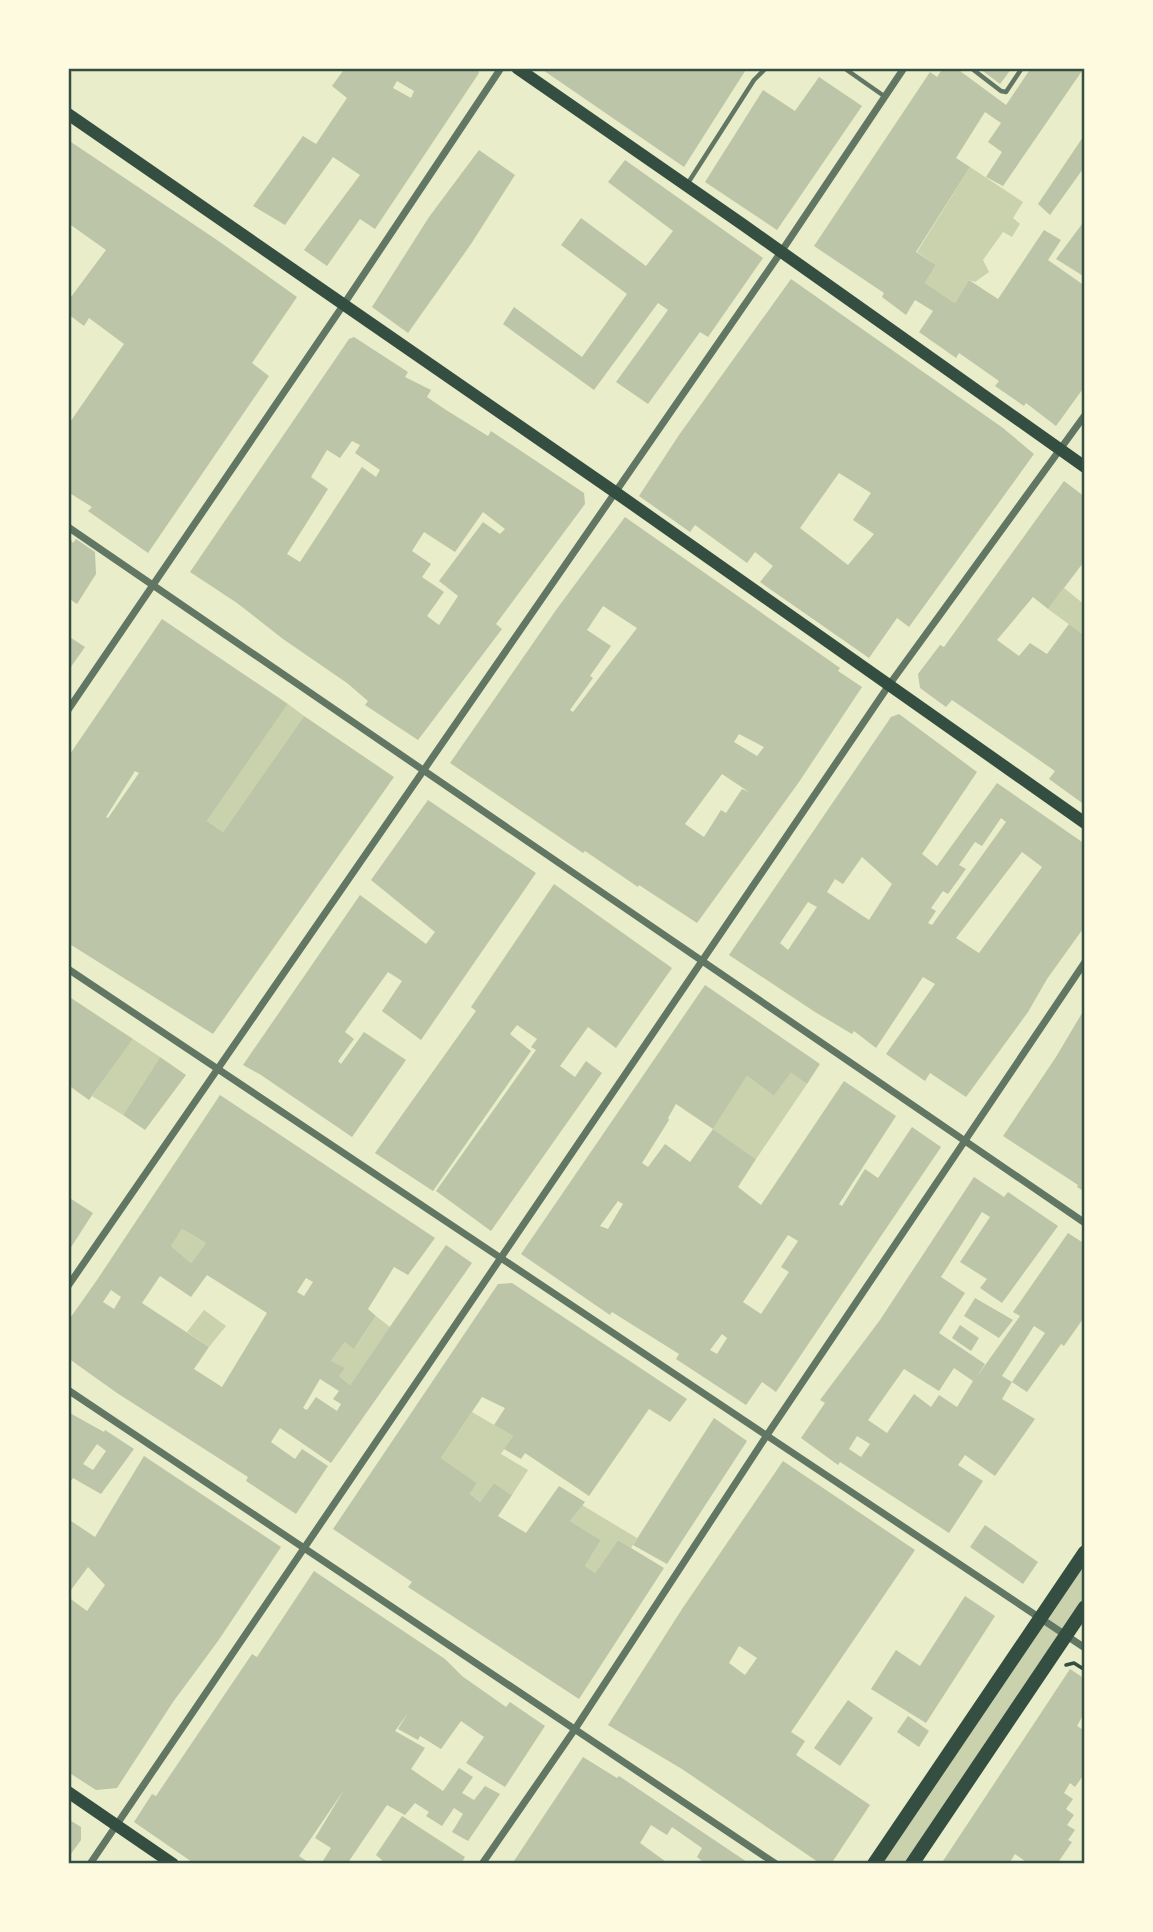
<svg xmlns="http://www.w3.org/2000/svg" width="1153" height="1932" viewBox="0 0 1153 1932" font-family="Manrope,sans-serif">
<rect width="100%" height="100%" fill="#e9edc9"/>
<!-- green -->
<g fill="#cad2ad">
<polygon points="970,167 1023,202 1013,218 1020,224 1012,237 1003,232 983,260 989,272 975,282 969,280 955,303 925,283 936,265 917,252"/>
<polygon points="1064,588 1085,605 1085,636 1048,609"/>
<polygon points="288,704 304,716 223,832 207,821"/>
<polygon points="133,1039 160,1057 123,1115 92,1096"/>
<polygon points="791,1073 807,1084 756,1159 713,1129 747,1076 774,1096"/>
<polygon points="182,1229 206,1243 191,1263 171,1246"/>
<polygon points="204,1310 226,1326 209,1347 187,1332"/>
<polygon points="376,1316 390,1327 350,1385 339,1376 344,1368 331,1361 345,1342 355,1348"/>
<polygon points="472,1412 513,1436 501,1454 528,1470 512,1495 494,1483 480,1502 470,1494 477,1483 441,1458"/>
<polygon points="582,1505 637,1538 631,1548 618,1540 595,1573 585,1566 601,1540 570,1521"/>
<polygon points="1085,1552 1085,1607 912,1864 874,1864"/>
</g>
<!-- building -->
<g fill="#bcc5a7" fill-rule="evenodd">
<path d="M345,68h133l1,5 -104,156 -15,-10 -33,47 -23,-16 56,-75 -27,-18 -48,68 -32,-19 50,-70 13,8 31,-46 -15,-12zM397,81l17,10 -3,7 -18,-10z"/>
<polygon points="540,68 747,68 684,167"/>
<polygon points="943,68 956,68 1006,105 1031,68 1084,68 1003,186 986,177 1002,152 988,142 1001,123 985,112 956,158 970,167 916,252 936,265 925,283 955,303 969,280 998,299 1044,230 1061,240 1048,260 1085,286 1085,386 1056,426 1026,403 1024,406 995,386 999,381 959,353 956,358 919,332 933,311 915,300 906,315 882,297 884,293 814,246 930,72 937,77"/>
<polygon points="979,68 1012,68 1000,84"/>
<polygon points="819,77 862,106 777,230 705,182 763,90 795,111"/>
<polygon points="1085,134 1085,166 1050,215 1038,204"/>
<polygon points="68,140 217,240 297,297 252,363 269,376 148,553 88,511 92,507 68,492 68,425 124,344 89,318 84,326 68,314 68,301 106,250 68,223"/>
<polygon points="479,150 515,175 471,244 408,333 372,307 429,217"/>
<polygon points="625,160 763,258 708,337 700,332 648,404 616,382 668,310 658,303 594,390 503,324 514,307 582,357 627,294 561,245 581,218 646,266 673,231 608,182"/>
<polygon points="1085,220 1085,277 1056,259"/>
<path d="M791,279l212,149 31,26 -125,173 -12,-9 -28,40 -109,-76 13,-16 -18,-14 -8,11 -52,-38 -5,7 -51,-36 40,-61zM839,473l32,20 -18,27 21,14 -26,31 -48,-37z"/>
<path d="M354,337l54,35 -3,5 26,13 -4,7 19,13 42,26 3,-5 93,62 1,11 -89,120 6,5 -84,111 -53,-35 3,-4 -21,-18 -64,-44 -46,-36 -47,-31 159,-233zM352,441l8,4 -5,8 25,17 -4,7 -14,-10 -62,95 -13,-8 41,-65 -17,-12 16,-27 13,8zM483,512l22,17 -5,5 -17,-12 -44,59 19,15 -19,29 -12,-9 17,-24 -22,-15 9,-13 -19,-13 12,-19 31,20z"/>
<polygon points="1064,481 1085,497 1085,565 1083,563 1048,609 1033,597 997,640 1019,656 1030,643 1047,654 1069,624 1085,636 1085,805 1049,779 1055,771 952,700 946,707 920,688 918,674 940,645 944,647"/>
<path d="M625,517l215,151 -2,3 24,16 -63,95 -102,141 -58,-38 -1,2 -53,-36 -2,2 -133,-90 106,-153zM603,606l34,22 -64,84 -3,-2 23,-32 -3,-2 21,-30 -24,-16zM739,734l25,13 -7,9 -23,-14zM722,774l27,18 -7,-3 -16,24 -5,-3 -17,27 -19,-13z"/>
<polygon points="68,535 73,543 76,539 95,552 96,574 77,604 68,598"/>
<path d="M162,619l126,85 -81,117 16,11 81,-116 90,61 -181,257 -145,-91v-186zM135,771l4,2 -31,45 -2,-1z"/>
<polygon points="68,636 85,647 68,671"/>
<path d="M899,714l78,58 -55,82 15,12 60,-83 88,61v82l-38,53 -19,33 -62,85 -36,-24 -5,8 -39,-27 49,-70 -12,-7 -47,71 -22,-17 -2,3 -37,-22 -86,-57 162,-238zM1001,818l5,4 -74,103 -4,-2 8,-12 -5,-3 12,-17 5,3 18,-25 -7,-4 16,-23 7,4zM1022,852l20,15 -63,86 -23,-15zM862,857l30,27 -23,36 -42,-28 8,-13 8,5zM808,902l9,5 -29,43 -8,-7z"/>
<polygon points="428,800 536,873 421,1040 382,1011 402,981 388,972 345,1032 354,1039 338,1061 341,1064 364,1032 406,1060 352,1137 261,1075 243,1065 360,895 426,944 435,932 371,880"/>
<polygon points="554,884 672,968 616,1048 588,1027 560,1066 575,1077 586,1061 602,1073 491,1231 436,1191 536,1050 531,1047 537,1039 517,1025 510,1034 531,1051 433,1191 375,1153 476,1011 471,1007"/>
<path d="M705,985l115,79 -13,20 -16,-11 -17,23 -27,-20 -34,53 -37,-25 -8,14 1,2 -27,43 6,4 17,-23 25,18 23,-33 43,30 -18,28 23,18 83,-124 52,35 -57,88 3,2 23,-37 13,9 34,-51 29,20 -165,245 -14,-10 -16,23 -70,-46 3,-5 -67,-42 -2,3 -89,-61zM618,1201l5,3 -15,25 -8,-3zM788,1235l10,6 -17,26 8,5 -28,42 -18,-12zM722,1334l5,4 -10,16 -7,-4z"/>
<polygon points="68,996 133,1039 89,1100 68,1085"/>
<polygon points="1085,1008 1085,1192 1077,1187 1078,1185 1003,1136 1056,1057"/>
<polygon points="160,1057 186,1075 145,1130 123,1115"/>
<path d="M220,1095l215,143 -27,37 -14,-8 -26,42 8,7 -22,33 -9,-7 -14,19 14,7 -6,8 11,9 96,-140 26,18 -141,200 -51,-35 -9,14 24,17 7,-10 26,17 -32,48 -50,-33 2,-4 -131,-84 -49,-35v-37l29,-41zM182,1229l24,14 -15,20 -20,-17zM207,1275l60,38 -45,74 -28,-18 15,-22 -67,-44 18,-27 31,21zM306,1278l7,4 -9,14 -7,-4zM111,1290l10,7 -7,12 -11,-7zM320,1379l19,12 -6,8 8,5 -4,7 -21,-14 -9,13 -4,-2z"/>
<path d="M974,1177l30,20 4,-5 50,34 -56,77 -22,-15 7,-9 -27,-17 30,-45 -8,-5 -41,65 24,16 -26,40 46,31 -9,14 44,-62 -7,-4 55,-79 17,11v72l-21,30 -3,-2 -34,48 -15,-10 -10,17 33,20 -40,57 -30,-21 -7,10 25,16 -34,52 -109,-71 -2,3 -37,-27 24,-35 -5,-3 60,-80zM1034,1326l11,7 -33,49 -10,-6zM954,1368l19,13 -16,26 -18,-12 -8,12 -17,-13 -27,39 -19,-13 36,-51 35,22zM857,1436l13,8 -9,13 -12,-8z"/>
<polygon points="68,1197 93,1213 68,1252"/>
<polygon points="512,1283 687,1399 670,1422 649,1409 589,1496 525,1453 521,1459 504,1449 513,1436 494,1425 505,1408 482,1397 441,1458 477,1483 470,1494 480,1502 494,1483 512,1495 498,1516 526,1533 559,1486 585,1502 570,1521 601,1540 585,1566 595,1573 618,1540 664,1568 579,1699 408,1587 412,1582 333,1529 498,1284"/>
<polygon points="975,1298 1013,1320 999,1338 964,1316"/>
<polygon points="960,1325 979,1338 971,1351 952,1338"/>
<path d="M68,1412l36,20 1,-2 29,19 -33,45 -28,-16 -5,7zM97,1444l9,7 -13,19 -10,-6z"/>
<polygon points="714,1418 747,1441 667,1564 633,1545"/>
<polygon points="144,1456 281,1547 218,1641 173,1702 117,1788 96,1790 68,1772 68,1597 87,1611 105,1585 88,1567 68,1594 68,1519 95,1537"/>
<path d="M783,1461l132,89 -124,182 14,9 -9,14 74,50 -39,59h-10l-139,-95 -74,-44 74,-116zM739,1646l18,12 -12,17 -16,-12z"/>
<polygon points="985,1525 1038,1562 1023,1584 970,1547"/>
<polygon points="314,1571 445,1659 462,1676 506,1707 510,1702 545,1726 505,1787 466,1763 484,1737 461,1721 441,1749 420,1736 418,1740 398,1729 408,1713 395,1731 425,1748 411,1769 443,1791 459,1768 473,1777 462,1793 474,1800 485,1786 500,1794 468,1841 452,1832 463,1814 454,1808 442,1826 426,1816 429,1812 415,1803 405,1815 387,1805 347,1864 321,1864 331,1848 315,1838 344,1790 299,1856 311,1864 195,1864 134,1822 152,1794 156,1796 252,1654 257,1657"/>
<polygon points="965,1596 995,1616 926,1723 871,1689 896,1650 920,1666"/>
<polygon points="1070,1669 1085,1679 1085,1719 1082,1717 1077,1726 1085,1731 1085,1773 1075,1787 1070,1783 1064,1793 1073,1799 1066,1809 1074,1815 1067,1825 1075,1830 1068,1840 1072,1842 1057,1864 1029,1864 1015,1854 1010,1862 1013,1864 941,1864"/>
<polygon points="848,1700 873,1718 840,1766 814,1748"/>
<polygon points="908,1716 929,1731 919,1747 897,1732"/>
<polygon points="583,1757 617,1778 619,1776 750,1864 706,1864 697,1857 702,1848 672,1827 667,1835 651,1825 640,1843 669,1864 512,1864"/>
<polygon points="402,1816 465,1857 461,1864 380,1864 382,1860 376,1855"/>
<polygon points="68,1819 81,1827 81,1840 68,1858"/>
</g>
<g fill="none" stroke-linecap="round" stroke-linejoin="round">
<!-- path -->
<polyline stroke="#344e41" stroke-width="3.5" points="1066,1665 1074,1663 1085,1670"/>
<!-- service -->
<g stroke="#617663" stroke-width="4.5">
<polyline points="844,68 884,96"/>
<polyline points="971,68 1001,91 1006,92 1022,68"/>
<polyline points="688,183 754,80 766,68"/>
</g>
<!-- minor -->
<g stroke="#617663" stroke-width="7">
<polyline points="68,527 1085,1223"/>
<polyline points="68,710 344,304 501,68"/>
<polyline points="68,969 1085,1648"/>
<polyline points="68,1286 781,252 904,68"/>
<polyline points="68,1390 776,1864"/>
<polyline points="90,1864 889,685 1085,415"/>
<polyline points="482,1864 575,1729 767,1435 1085,962"/>
</g>
<!-- secondary -->
<g stroke="#344e41" stroke-width="12">
<polyline points="517,68 742,224 1085,467"/>
<polyline points="68,114 615,492 1085,823"/>
<polyline points="68,1792 173,1864"/>
</g>
<!-- primary -->
<g stroke="#344e41" stroke-width="14">
<polyline points="874,1864 1085,1552"/>
<polyline points="912,1864 1085,1607"/>
</g>
</g>
<!-- border -->
<rect width="1153" height="1932" fill="none" stroke="#fefae0" stroke-width="140"/>
<rect x="70" y="70" width="1013" height="1792" fill="none" stroke="#344e41" stroke-width="2.5"/>
</svg>
